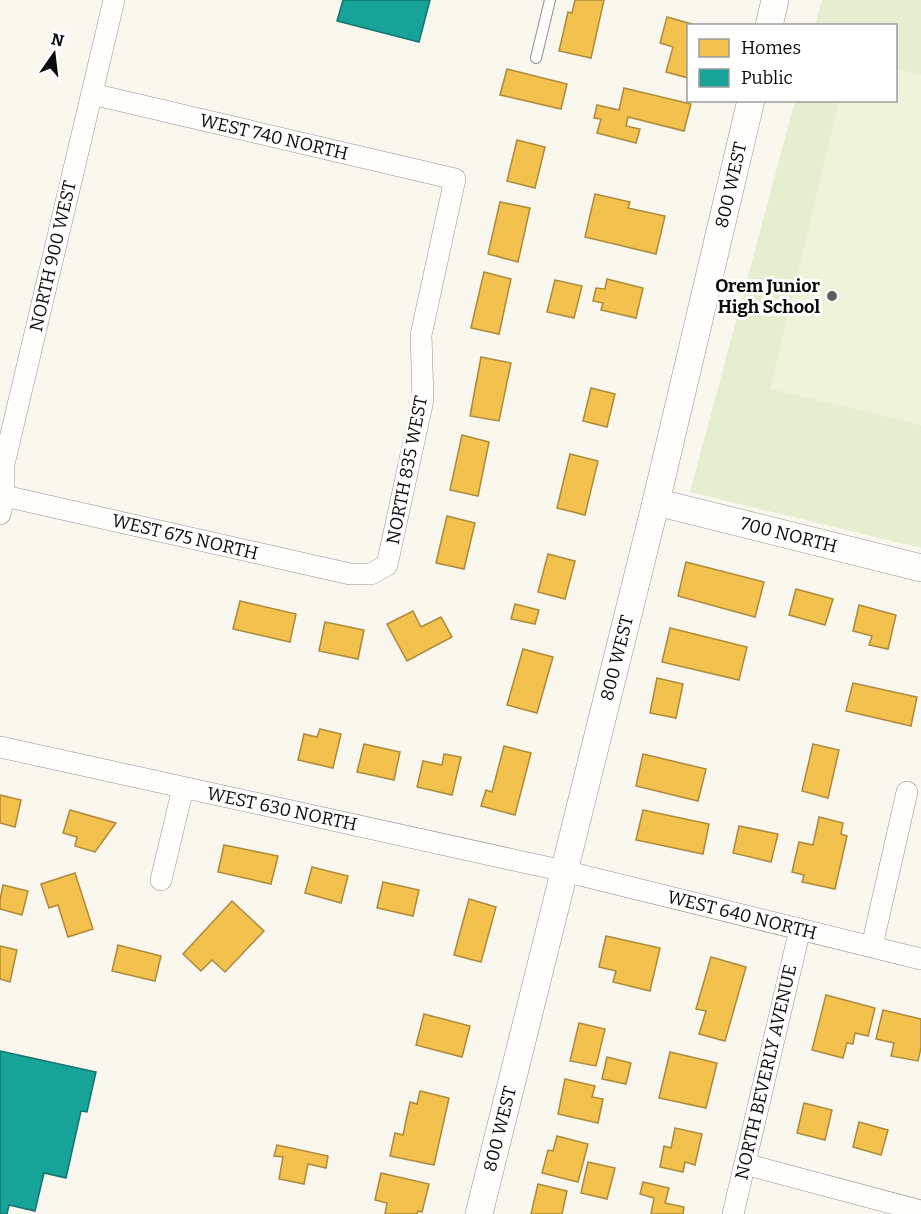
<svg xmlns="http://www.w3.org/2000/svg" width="921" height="1214" viewBox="0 0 921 1214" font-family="Bitter,serif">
<rect width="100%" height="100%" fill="#faf7ef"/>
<!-- green -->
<polygon fill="#e5efcf" points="822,0 921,0 921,548 690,492 795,101 896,100 896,26 815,25"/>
<!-- pitch -->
<polygon fill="#eef3d9" points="896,69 921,75 921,425 770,389 839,101 896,100"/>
<!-- homes -->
<g fill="#f2c14e" stroke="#ad8a3a" stroke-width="1.5">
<polygon points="575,0 604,0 591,58 559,51 568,12 572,13"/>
<polygon points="667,17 699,26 688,26 688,78 666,72 673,47 660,43"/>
<polygon points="507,69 567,84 561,109 500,95"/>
<polygon points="624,88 691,104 684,131 628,117 626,126 640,129 636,143 597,133 601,119 594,118 597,105 619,110"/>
<polygon points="517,140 545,147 535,188 507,181"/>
<polygon points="595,194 630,202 628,208 665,216 656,254 585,237"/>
<polygon points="500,202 530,208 518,262 488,254"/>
<polygon points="484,272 511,279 499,334 471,328"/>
<polygon points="607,279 643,288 636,318 601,310 603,303 593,301 596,288 605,289"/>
<polygon points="555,280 582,286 574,318 547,312"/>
<polygon points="481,357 511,363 499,421 470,416"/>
<polygon points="591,388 615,394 607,427 583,421"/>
<polygon points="462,435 489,442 478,496 450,490"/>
<polygon points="570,454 598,461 585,515 557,508"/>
<polygon points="447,516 475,523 464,569 436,563"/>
<polygon points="548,554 575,561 565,599 538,592"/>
<polygon points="686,562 764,582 755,617 678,596"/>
<polygon points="796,589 833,599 825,625 789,615"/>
<polygon points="240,601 296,614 290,642 233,629"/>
<polygon points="515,604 539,610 535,624 511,619"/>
<polygon points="859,605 896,615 888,649 869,645 872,636 853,631"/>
<polygon points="413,611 421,627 441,617 452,637 407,661 387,624"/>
<polygon points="325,622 364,630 358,659 319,651"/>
<polygon points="670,628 747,647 739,680 662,662"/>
<polygon points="523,649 553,657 537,713 507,705"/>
<polygon points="657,678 683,684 676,718 650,713"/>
<polygon points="853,683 917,697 911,726 846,711"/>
<polygon points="320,729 341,734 333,768 298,760 304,734 317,737"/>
<polygon points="364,744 400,752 394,780 357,772"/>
<polygon points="813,744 839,750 828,798 802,791"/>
<polygon points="504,746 531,753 515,815 481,806 486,790 492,792"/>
<polygon points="444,754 461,757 452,795 417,787 423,761 442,765"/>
<polygon points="643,754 706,769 698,801 636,786"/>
<polygon points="0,795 21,800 15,827 0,823"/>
<polygon points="70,810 116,823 95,852 75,846 77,837 63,833"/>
<polygon points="643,810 709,824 703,854 636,840"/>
<polygon points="819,817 843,823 841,834 847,836 835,889 802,882 804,875 792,872 799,842 813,845"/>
<polygon points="739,826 778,834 771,862 733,853"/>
<polygon points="224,845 278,856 271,884 218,872"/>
<polygon points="312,867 348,876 341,903 305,893"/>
<polygon points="75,873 93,929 68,937 58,905 49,908 41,884"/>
<polygon points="383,882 419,890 413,916 377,908"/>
<polygon points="3,885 28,891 22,915 0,909 0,900"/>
<polygon points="469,899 496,907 481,962 454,955"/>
<polygon points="232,901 264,931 225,972 212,960 201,971 183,954"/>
<polygon points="606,936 660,948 650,991 613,982 616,971 599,967"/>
<polygon points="118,945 161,956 155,981 112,971"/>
<polygon points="0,946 17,950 10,982 0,979"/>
<polygon points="711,957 746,967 725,1041 699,1034 706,1011 696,1009"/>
<polygon points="826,995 875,1008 868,1036 855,1033 853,1044 847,1043 843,1058 812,1050"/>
<polygon points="883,1010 921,1019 921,1048 918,1061 891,1056 894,1043 876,1039"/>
<polygon points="424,1014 470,1026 462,1057 416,1045"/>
<polygon points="579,1023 605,1029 596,1066 570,1061"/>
<polygon points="670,1052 717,1063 706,1108 659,1098"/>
<polygon points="607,1057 631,1063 626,1084 602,1079"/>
<polygon points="565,1079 595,1086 592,1097 603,1099 598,1123 558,1114"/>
<polygon points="420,1091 449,1098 434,1165 390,1156 395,1133 403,1135 410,1102 417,1104"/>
<polygon points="804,1103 832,1110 825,1140 797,1133"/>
<polygon points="859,1122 888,1130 881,1155 853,1147"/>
<polygon points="675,1128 702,1134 695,1165 685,1162 683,1172 660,1167 664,1146 671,1148"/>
<polygon points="557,1136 588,1144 578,1182 542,1173 548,1150 553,1151"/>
<polygon points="277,1145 328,1156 326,1168 308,1164 304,1184 279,1179 283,1157 274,1156"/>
<polygon points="588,1162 615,1168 607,1199 581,1193"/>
<polygon points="381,1173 429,1184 422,1212 418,1211 417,1214 385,1214 387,1203 375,1200"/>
<polygon points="643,1182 669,1188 665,1203 684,1207 683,1214 651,1214 654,1198 640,1194"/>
<polygon points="538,1184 567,1191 562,1214 531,1214"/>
</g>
<!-- public -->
<g fill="#17a398" stroke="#13756e" stroke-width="1.5">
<polygon points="343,0 430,0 419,42 337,21"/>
<polygon points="0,1051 96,1072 87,1112 81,1111 66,1178 44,1173 35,1211 9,1205 7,1214 0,1214"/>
</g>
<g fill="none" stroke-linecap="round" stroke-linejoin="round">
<defs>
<polyline id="service" points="536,58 550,0"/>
<g id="minor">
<polyline points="0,495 350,574 371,574 387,565 423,400 421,335 455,179 92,94"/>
<polyline points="0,514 4,496 4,464 114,0"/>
<polyline points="0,747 564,871 921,959"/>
<polyline points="161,880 183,788"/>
<polyline points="872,946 907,792"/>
<polyline points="745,1164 921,1211"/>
<polyline points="733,1214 800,929"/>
</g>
<g id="tertiary">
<polyline points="769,26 775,0"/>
<polyline points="656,502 921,568"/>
<polyline points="479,1214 656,502 751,100"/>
</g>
</defs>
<!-- service casing -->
<use href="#service" stroke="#93918e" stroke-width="12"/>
<!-- minor casing -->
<use href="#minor" stroke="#93918e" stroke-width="22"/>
<!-- tertiary casing -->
<use href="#tertiary" stroke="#93918e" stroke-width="28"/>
<!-- service -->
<use href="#service" stroke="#fefefd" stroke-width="10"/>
<!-- minor -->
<use href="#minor" stroke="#fefefd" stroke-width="21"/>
<!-- tertiary -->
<use href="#tertiary" stroke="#fefefd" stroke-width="27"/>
</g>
<!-- markers -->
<circle fill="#5f5e5b" stroke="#fff" stroke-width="2" cx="832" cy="296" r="6"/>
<g text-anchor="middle" stroke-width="6" stroke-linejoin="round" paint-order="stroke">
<!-- street labels -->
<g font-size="18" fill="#0b0b0b" stroke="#fff">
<text transform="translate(274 137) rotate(13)" y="6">WEST 740 NORTH</text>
<text transform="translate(731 185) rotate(-77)" y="6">800 WEST</text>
<text transform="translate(53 256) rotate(-77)" y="6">NORTH 900 WEST</text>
<text transform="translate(407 470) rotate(-79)" y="6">NORTH 835 WEST</text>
<text transform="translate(789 535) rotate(14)" y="6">700 NORTH</text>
<text transform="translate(185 537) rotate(13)" y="6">WEST 675 NORTH</text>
<text transform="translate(617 658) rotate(-76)" y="6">800 WEST</text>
<text transform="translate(282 809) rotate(12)" y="6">WEST 630 NORTH</text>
<text transform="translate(742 915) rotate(14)" y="6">WEST 640 NORTH</text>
<text transform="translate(766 1072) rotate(-77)" y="6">NORTH BEVERLY AVENUE</text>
<text transform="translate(500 1129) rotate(-76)" y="6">800 WEST</text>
</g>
<!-- poi labels -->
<g font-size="18" font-weight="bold" fill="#0b0b0b" stroke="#fff" text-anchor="end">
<text x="820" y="292">Orem Junior<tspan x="820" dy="21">High School</tspan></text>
</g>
</g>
<!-- legend -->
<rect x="687" y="24" width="210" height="78" fill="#ffffff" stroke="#9d9d9d" stroke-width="1.5"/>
<rect x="699" y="39" width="30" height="18" fill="#f2c14e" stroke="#9d9d9d" stroke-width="1.5"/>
<text x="741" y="54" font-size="18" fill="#0b0b0b">Homes</text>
<rect x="699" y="69" width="30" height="18" fill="#17a398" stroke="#9d9d9d" stroke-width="1.5"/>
<text x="741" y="84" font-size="18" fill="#0b0b0b">Public</text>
<!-- north arrow -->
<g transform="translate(54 54) rotate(14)" stroke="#ffffff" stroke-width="4.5" paint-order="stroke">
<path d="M0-4.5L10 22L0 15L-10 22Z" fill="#0b0b0b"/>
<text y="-9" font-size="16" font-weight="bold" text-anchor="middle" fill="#0b0b0b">N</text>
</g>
</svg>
